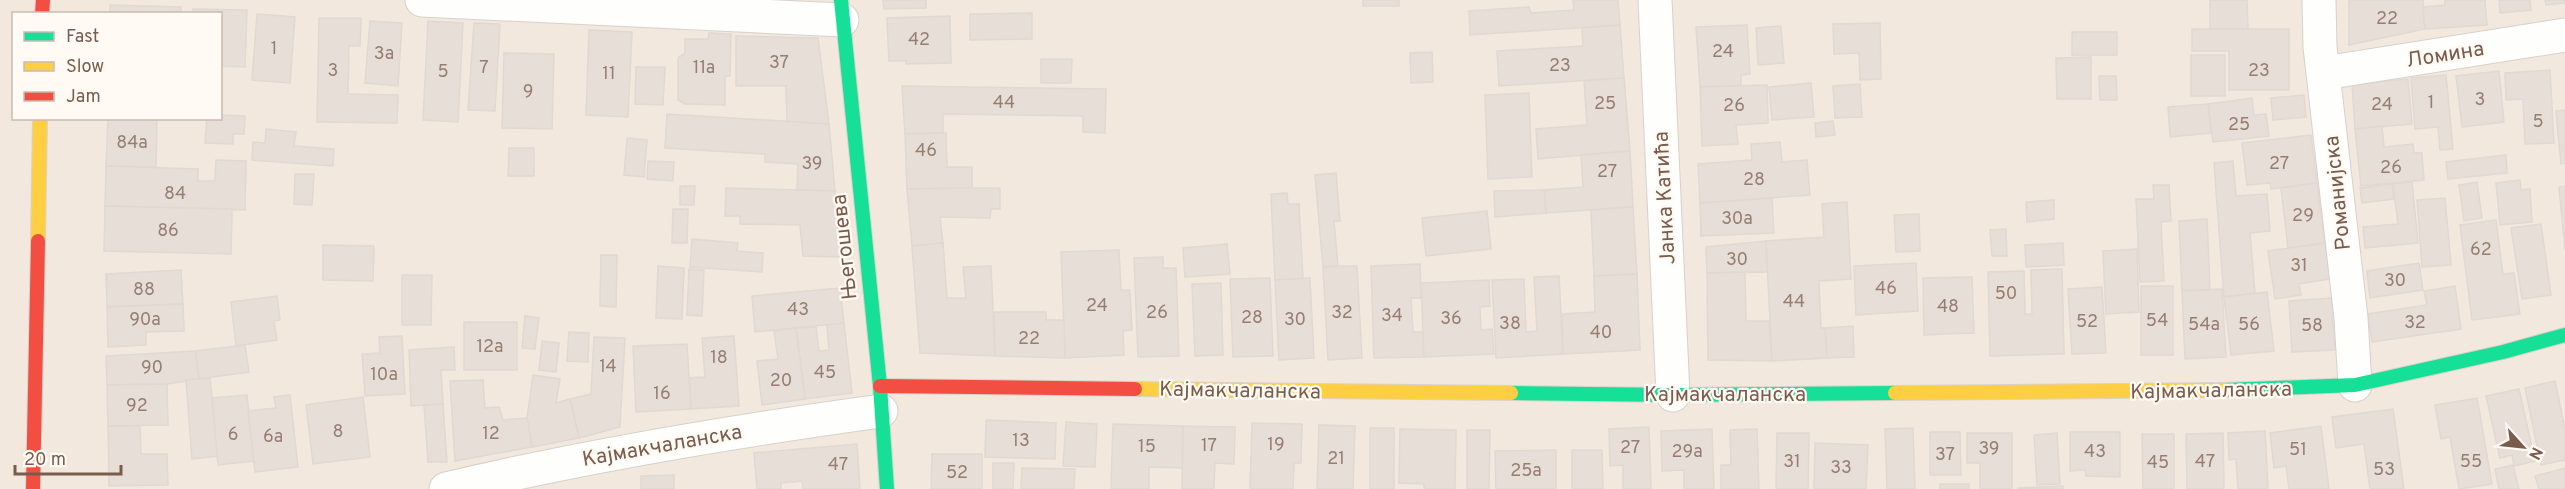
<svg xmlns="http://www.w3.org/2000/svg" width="2565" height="489" viewBox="0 0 2565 489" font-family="Overpass,sans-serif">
<rect width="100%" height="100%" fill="#f9f5f0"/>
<!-- residential -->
<path fill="#f2e8de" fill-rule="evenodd" d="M0,0h2565v489h-2565zM14,14h206v104h-206z"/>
<!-- building -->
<g fill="#e6ded7" stroke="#e2d8d2" stroke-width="1.5">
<polygon points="883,0 926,0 926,8 884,9"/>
<rect x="1363" y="0" width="36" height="6"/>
<polygon points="1573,0 1618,0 1620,25 1470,35 1469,11 1529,7 1531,13 1574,10"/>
<polygon points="2210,0 2247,0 2248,29 2210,30"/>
<polygon points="2349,0 2423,0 2425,29 2349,45"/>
<polygon points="2445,0 2485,0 2487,25 2425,29 2423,7 2445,5"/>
<polygon points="2499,0 2530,0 2531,10 2500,13"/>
<polygon points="2545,0 2565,0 2565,3 2546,5"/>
<polygon points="110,5 181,7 180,14 110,14"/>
<polygon points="193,9 247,10 245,67 220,66 220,14 193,14"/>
<polygon points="1032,13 1032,39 970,40 970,14"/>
<polygon points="257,14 295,17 290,83 252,80"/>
<polygon points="950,16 951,63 906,64 906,61 889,61 887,18"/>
<polygon points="319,18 361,18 360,46 349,46 348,94 398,95 397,123 317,122"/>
<polygon points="370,21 402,23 398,86 365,83"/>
<polygon points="428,21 463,23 458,122 423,120"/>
<polygon points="474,23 500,24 495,111 468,110"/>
<polygon points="1880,23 1881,79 1860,80 1859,53 1834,54 1833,24"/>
<polygon points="1620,25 1624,78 1499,86 1497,51 1583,46 1582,28"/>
<polygon points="1747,25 1750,74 1741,75 1741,84 1738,86 1700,87 1696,27"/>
<polygon points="1781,26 1784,63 1758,65 1756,28"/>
<polygon points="2192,29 2289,29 2289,90 2229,90 2229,51 2192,51"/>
<polygon points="589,30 632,32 628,117 586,115"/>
<rect x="2072" y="32" width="45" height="23"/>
<polygon points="709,33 731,34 730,76 725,76 725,105 685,104 678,100 678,58 685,53 685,39 708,39"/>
<polygon points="736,36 818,38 829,124 787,122 786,86 736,86"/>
<polygon points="1432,52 1433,82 1411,83 1410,53"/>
<polygon points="504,53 554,54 552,129 502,128"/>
<rect x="2191" y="55" width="34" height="41"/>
<polygon points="2091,57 2091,99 2057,99 2056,58"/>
<polygon points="1041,59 1072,59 1071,83 1041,83"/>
<polygon points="636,67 665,67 663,105 635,104"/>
<polygon points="2550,70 2554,143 2525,144 2523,99 2506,100 2505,73"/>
<polygon points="2499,71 2504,122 2462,127 2456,76"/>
<polygon points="2446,75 2453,149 2440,150 2438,127 2415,129 2411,78"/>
<polygon points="2099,76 2116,76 2117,100 2100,100"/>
<polygon points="1624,78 1630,151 1538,159 1536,129 1587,125 1584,81"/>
<polygon points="2408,79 2412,124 2355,129 2352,84"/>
<polygon points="1811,83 1814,117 1772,120 1769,87"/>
<polygon points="1860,84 1862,117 1835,118 1833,86"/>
<polygon points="1767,85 1768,123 1736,125 1738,144 1702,146 1700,87"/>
<polygon points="902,86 1106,89 1105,133 1083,132 1083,116 943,114 943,133 905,134"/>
<polygon points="1529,93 1532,177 1488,179 1485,95"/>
<polygon points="2304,95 2306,117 2273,120 2271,98"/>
<polygon points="2252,98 2254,115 2266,114 2269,136 2213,142 2208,104"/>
<polygon points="2208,104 2211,133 2170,137 2168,107"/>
<polygon points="2565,110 2565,163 2561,164 2556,111"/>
<polygon points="667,114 829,124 835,191 797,190 798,164 765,162 765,154 665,148"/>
<polygon points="220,115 245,116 244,134 233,134 233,144 205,143 207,118 220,118"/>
<polygon points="108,118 157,118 156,167 106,166"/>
<polygon points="1833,121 1835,135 1816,137 1815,123"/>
<polygon points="2382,126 2384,147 2413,144 2414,153 2422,153 2424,180 2361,186 2355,129"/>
<polygon points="266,129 296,132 294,146 334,149 333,166 252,160 253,142 265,143"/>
<polygon points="943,133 946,133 947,167 972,167 972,188 907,189 905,134"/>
<polygon points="2311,135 2317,183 2271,189 2270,183 2247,185 2242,143"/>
<polygon points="627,138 647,140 644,177 624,175"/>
<polygon points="1780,142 1782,162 1807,160 1810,195 1700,203 1698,164 1752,160 1751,144"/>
<polygon points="509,148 534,148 534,176 508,176"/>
<polygon points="1630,151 1633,207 1546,213 1544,190 1583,187 1581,155"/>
<polygon points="2506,155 2507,173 2448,179 2446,162"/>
<polygon points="216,160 246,161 245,210 105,206 106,166 198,169 198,181 215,181"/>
<polygon points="648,161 674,162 673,181 647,179"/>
<polygon points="2233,161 2236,196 2267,194 2270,231 2250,233 2255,293 2224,297 2214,163"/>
<polygon points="1336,173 1340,221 1334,221 1338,266 1323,267 1315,175"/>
<polygon points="295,174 314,174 312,205 294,204"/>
<polygon points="2520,180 2521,190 2530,189 2532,222 2500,225 2496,183"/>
<polygon points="2412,182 2418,243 2365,248 2363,227 2398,224 2393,184"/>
<polygon points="2477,182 2482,218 2464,221 2459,185"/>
<polygon points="2317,183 2325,243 2288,248 2281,188"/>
<polygon points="2392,184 2394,199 2362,203 2360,188"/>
<polygon points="2153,185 2169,185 2171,221 2161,222 2164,281 2140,282 2136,199 2154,199"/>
<polygon points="680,186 695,186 694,205 680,205"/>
<polygon points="2565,186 2565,250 2559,187"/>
<polygon points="726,188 835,191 840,257 803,256 800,225 740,224 740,216 725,216"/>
<polygon points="972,188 1000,188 1000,209 991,209 990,218 940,217 943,243 912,246 907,189"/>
<polygon points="1544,190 1546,213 1495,217 1494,191"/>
<polygon points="1287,193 1288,204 1299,204 1303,279 1275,280 1271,194"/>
<polygon points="1772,198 1774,233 1701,236 1700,203"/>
<polygon points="2445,198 2451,265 2422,267 2417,200"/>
<polygon points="2054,200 2054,219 2027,222 2026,202"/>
<polygon points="1847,202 1851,279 1819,281 1821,328 1825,328 1827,358 1772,361 1766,241 1824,237 1822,204"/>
<polygon points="105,206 232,209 231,254 104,251"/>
<polygon points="1633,207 1637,274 1594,276 1591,210"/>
<polygon points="673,209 688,209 687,243 672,243"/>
<polygon points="1487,211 1491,249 1426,256 1422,218"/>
<polygon points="1919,214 1920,251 1896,252 1894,215"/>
<polygon points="2207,219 2210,290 2182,291 2179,221"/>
<polygon points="2496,220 2503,274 2514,273 2520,314 2472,320 2460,225"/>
<polygon points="2541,224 2551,295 2522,299 2511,228"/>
<polygon points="2006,229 2007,256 1992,256 1990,230"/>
<polygon points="692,239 738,243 737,251 763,253 762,272 690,267"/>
<polygon points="1766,241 1767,272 1707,273 1706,247"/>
<polygon points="943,243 947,298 966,298 963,267 991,266 995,356 920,353 912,246"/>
<polygon points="2063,243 2064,265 2026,267 2025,245"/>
<polygon points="2325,243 2330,279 2299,284 2301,295 2275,299 2268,251"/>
<polygon points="1227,244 1230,274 1185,277 1183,248"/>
<polygon points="323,245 374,246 373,281 323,280"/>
<polygon points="2137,249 2139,312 2106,314 2103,251"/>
<polygon points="1119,250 1121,290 1130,290 1132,330 1123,331 1124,355 1065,358 1061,252"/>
<polygon points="601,255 617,255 616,307 600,306"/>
<polygon points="1163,257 1163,268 1176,268 1179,356 1138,357 1134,258"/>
<polygon points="1916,263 1918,311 1856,315 1854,266"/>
<polygon points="2419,263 2423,290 2370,298 2367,271"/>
<polygon points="1420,264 1421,298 1411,298 1413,332 1423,332 1424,357 1374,358 1371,266"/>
<polygon points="658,266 684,268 682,319 656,318"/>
<polygon points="1338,266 1357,266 1362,358 1328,360 1323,267"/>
<polygon points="689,269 704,270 702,316 687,315"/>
<polygon points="2062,269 2064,354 1990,356 1988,272 2024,271 2025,314 2032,314 2031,270"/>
<polygon points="181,270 183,304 107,307 106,274"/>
<polygon points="1745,272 1746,321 1769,321 1772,361 1708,360 1707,273"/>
<polygon points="1637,274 1640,350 1563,354 1562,314 1595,312 1594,276"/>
<polygon points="402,275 432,275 431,325 402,325"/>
<polygon points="1559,276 1563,354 1496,358 1492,280 1524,279 1526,332 1537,331 1534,277"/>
<polygon points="1972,277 1974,333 1924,335 1923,278"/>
<polygon points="1270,278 1273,356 1233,357 1230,279"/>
<polygon points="1310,278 1314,358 1279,360 1275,280"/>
<polygon points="1489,280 1490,306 1480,307 1481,330 1492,329 1494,354 1424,357 1421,283"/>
<polygon points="1221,283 1223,355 1195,356 1192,284"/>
<rect x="2141" y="286" width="32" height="69"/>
<polygon points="2455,286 2461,329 2372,342 2368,314 2427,305 2424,291"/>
<polygon points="2102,287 2106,353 2072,354 2068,289"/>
<polygon points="840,288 844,323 755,332 752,296"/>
<polygon points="2222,289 2226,357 2185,359 2182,291"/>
<polygon points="2267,292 2274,351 2231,355 2224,297"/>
<polygon points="277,296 280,320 274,321 277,340 236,346 231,302"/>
<polygon points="2331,298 2335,350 2292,352 2289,301"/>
<polygon points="183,304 184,331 146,332 146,345 108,347 107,307"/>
<polygon points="994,312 1046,312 1046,320 1064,320 1065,358 995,356"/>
<polygon points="525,316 539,318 535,349 522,348"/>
<rect x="464" y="322" width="53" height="48"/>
<polygon points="844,323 852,393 805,399 796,328 816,327 819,351 829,350 827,325"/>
<polygon points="1853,326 1854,357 1827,358 1825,328"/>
<polygon points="796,328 805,399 762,405 757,361 778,359 774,331"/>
<polygon points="569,332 589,333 588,362 567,361"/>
<polygon points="402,336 405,394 365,396 362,354 380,353 379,337"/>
<polygon points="734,336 739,406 691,409 688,378 705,377 702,338"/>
<polygon points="594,337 625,338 620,427 579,438 570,399 591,394"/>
<polygon points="542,341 559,343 556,372 539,370"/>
<polygon points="687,344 691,409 636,412 633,346"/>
<polygon points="245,345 249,372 199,379 195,351"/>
<polygon points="454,347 455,370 441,370 443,404 411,406 409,350"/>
<polygon points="195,351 199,379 167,384 107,385 106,356"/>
<polygon points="533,375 560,379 556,403 570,399 579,438 532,447 527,418"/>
<polygon points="210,378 218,456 192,459 186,380"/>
<polygon points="483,380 485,408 499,407 503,420 527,418 532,447 455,461 450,381"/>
<polygon points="2555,381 2565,429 2565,460 2541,465 2525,388"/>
<polygon points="167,384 168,425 108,426 107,385"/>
<polygon points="2519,389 2535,461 2514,466 2512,455 2500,458 2486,396"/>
<polygon points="247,395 254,461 218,465 212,398"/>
<polygon points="290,395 298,467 255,472 248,411 276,408 274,397"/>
<polygon points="363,397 370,457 313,464 306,405"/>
<polygon points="2477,398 2492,484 2459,489 2450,437 2441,439 2435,405"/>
<polygon points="443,404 447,462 428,462 424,405"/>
<polygon points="2393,409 2404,489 2370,489 2364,444 2336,448 2332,417"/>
<polygon points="986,420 1056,423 1055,459 985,457"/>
<polygon points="1066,422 1097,424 1095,467 1063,466"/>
<polygon points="1252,423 1302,424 1301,463 1294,463 1293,489 1250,489"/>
<polygon points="1113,424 1183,426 1183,468 1149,467 1149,489 1111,489"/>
<polygon points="1319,425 1355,426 1353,489 1317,489"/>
<polygon points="108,426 140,426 141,454 167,454 168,485 109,486"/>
<polygon points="1183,426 1235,427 1234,464 1215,463 1214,489 1182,489"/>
<polygon points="2321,426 2329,489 2289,489 2286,466 2274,468 2270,433"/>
<polygon points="1649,427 1651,489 1623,489 1623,465 1610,466 1609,429"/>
<rect x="1370" y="428" width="24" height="61"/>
<polygon points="1913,428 1915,489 1887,489 1885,429"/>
<polygon points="1400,429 1456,430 1455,489 1424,489 1424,484 1399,483"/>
<polygon points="1712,429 1714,489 1684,489 1684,470 1662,471 1661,431"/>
<polygon points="1757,429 1759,489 1721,489 1721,465 1731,465 1730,430"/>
<polygon points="1467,430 1490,430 1489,489 1467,489"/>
<polygon points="2265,431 2268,489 2238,489 2236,459 2229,460 2228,433"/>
<polygon points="1930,432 1960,432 1961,475 1930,475"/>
<polygon points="2070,432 2120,432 2120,477 2086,476 2085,470 2070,471"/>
<polygon points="1777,433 1809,433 1808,489 1776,489"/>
<polygon points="1967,433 2012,433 2012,489 1980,489 1980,463 1967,463"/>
<polygon points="2057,433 2060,484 2037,485 2034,435"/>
<polygon points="2223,433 2224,489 2187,489 2186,434"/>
<polygon points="2142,434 2174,434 2174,489 2143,489"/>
<polygon points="1815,443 1868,445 1866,489 1814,489"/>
<polygon points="857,444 860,489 803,489 802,481 781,483 781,489 757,489 754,453"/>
<polygon points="1556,450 1556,489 1496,489 1495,451"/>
<polygon points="1572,450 1602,450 1603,489 1572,489"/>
<polygon points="932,454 982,454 982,489 931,489"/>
<polygon points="993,463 1014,463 1013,489 993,489"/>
<polygon points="2513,465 2519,489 2499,489 2495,469"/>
<polygon points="1022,468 1075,469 1074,489 1021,489"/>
<polygon points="2565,468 2565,489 2539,489 2535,476"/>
<polygon points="674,475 674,489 641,489 641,476"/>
<rect x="1940" y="484" width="29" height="5"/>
<polygon points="2063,486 2063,489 2018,489 2018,488"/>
</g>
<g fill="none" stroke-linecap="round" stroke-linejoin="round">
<defs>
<g id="street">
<polyline points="422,0 842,20"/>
<polyline points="1655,0 1673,395"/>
<polyline points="2319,0 2320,47 2351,318 2355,385"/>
<polyline points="2324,73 2565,35"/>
<path d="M446,489c143,-34 289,-58 435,-78"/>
</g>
<g id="fast">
<polyline points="841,0 880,386 887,489"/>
<polyline points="2224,390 2355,385 2503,352 2565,335"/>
<polyline points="1511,393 1673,395 1895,393"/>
</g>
<g id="slow">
<polyline points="38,241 40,118"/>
<polyline points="1135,389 1511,393"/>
<polyline points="1895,393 2224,390"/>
</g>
<g id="jam">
<polyline points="42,14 43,0"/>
<polyline points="880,386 1135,389"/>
<polyline points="33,489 38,241"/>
</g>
</defs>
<!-- street casing -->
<use href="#street" stroke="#d7d1cb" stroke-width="35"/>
<!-- fast casing -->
<use href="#fast" stroke="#d9d2cb" stroke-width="16"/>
<!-- slow casing -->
<use href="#slow" stroke="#d9d2cb" stroke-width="16"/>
<!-- jam casing -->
<use href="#jam" stroke="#d9d2cb" stroke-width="16"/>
<!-- street -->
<use href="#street" stroke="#fefefd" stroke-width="33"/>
<!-- fast -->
<use href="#fast" stroke="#16e098" stroke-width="14"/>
<!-- slow -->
<use href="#slow" stroke="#ffcf43" stroke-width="14"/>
<!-- jam -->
<use href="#jam" stroke="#f24e42" stroke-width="14"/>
</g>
<g text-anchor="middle" stroke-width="4.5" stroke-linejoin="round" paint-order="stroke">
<!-- number labels -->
<g font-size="18" fill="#977e72">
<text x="2387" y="24">22</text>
<text x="919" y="45">42</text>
<text x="274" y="54">1</text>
<text x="1723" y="57">24</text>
<text x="384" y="59">3a</text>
<text x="779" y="68">37</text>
<text x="1560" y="71">23</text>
<text x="484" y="73">7</text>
<text x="704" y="73">11a</text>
<text x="333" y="76">3</text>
<text x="2259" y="76">23</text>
<text x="443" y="77">5</text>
<text x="609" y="79">11</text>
<text x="528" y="97">9</text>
<text x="2480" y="105">3</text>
<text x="1004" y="108">44</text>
<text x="2431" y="108">1</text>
<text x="1605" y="109">25</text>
<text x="2382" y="110">24</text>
<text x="1734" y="111">26</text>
<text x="2538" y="127">5</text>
<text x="2239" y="130">25</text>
<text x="132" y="148">84a</text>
<text x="926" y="156">46</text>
<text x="812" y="169">39</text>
<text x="2279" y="169">27</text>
<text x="2391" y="173">26</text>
<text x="1607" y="177">27</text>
<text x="1754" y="185">28</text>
<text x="175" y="199">84</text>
<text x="2303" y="221">29</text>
<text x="1737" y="224">30a</text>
<text x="168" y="236">86</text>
<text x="2481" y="255">62</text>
<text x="1737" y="265">30</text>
<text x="2299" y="271">31</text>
<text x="2395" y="286">30</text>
<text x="1886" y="294">46</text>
<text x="144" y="295">88</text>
<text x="2006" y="299">50</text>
<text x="1794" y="307">44</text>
<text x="1097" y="311">24</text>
<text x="1948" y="312">48</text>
<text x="798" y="315">43</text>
<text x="1157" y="318">26</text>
<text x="1342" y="318">32</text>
<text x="1392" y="321">34</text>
<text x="1252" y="323">28</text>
<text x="1451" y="324">36</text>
<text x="145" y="325">90a</text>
<text x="1295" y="325">30</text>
<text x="2157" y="326">54</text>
<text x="2087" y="327">52</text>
<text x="2415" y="328">32</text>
<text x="1510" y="329">38</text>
<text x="2204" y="330">54a</text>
<text x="2249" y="330">56</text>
<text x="2312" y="331">58</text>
<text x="1601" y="338">40</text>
<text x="1029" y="344">22</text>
<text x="490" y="352">12a</text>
<text x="719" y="363">18</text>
<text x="608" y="372">14</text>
<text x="152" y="373">90</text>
<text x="825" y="378">45</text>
<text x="384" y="380">10a</text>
<text x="781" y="386">20</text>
<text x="662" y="399">16</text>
<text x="137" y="411">92</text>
<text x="338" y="437">8</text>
<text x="491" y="439">12</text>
<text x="233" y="440">6</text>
<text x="273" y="442">6a</text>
<text x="1021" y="446">13</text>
<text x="1276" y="450">19</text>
<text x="1209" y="451">17</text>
<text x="1147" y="452">15</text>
<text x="1630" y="453">27</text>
<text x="1989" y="454">39</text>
<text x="2298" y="455">51</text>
<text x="1687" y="457">29a</text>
<text x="2095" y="457">43</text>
<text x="1945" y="460">37</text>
<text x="1336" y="464">21</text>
<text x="1792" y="467">31</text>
<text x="2205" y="467">47</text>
<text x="2471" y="467">55</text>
<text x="2158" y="468">45</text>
<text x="838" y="470">47</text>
<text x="1841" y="473">33</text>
<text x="2384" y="475">53</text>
<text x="1526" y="476">25a</text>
<text x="957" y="478">52</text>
</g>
<!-- street labels -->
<g font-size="21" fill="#7a5c4d" stroke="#fffaf3">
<text transform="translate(2445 54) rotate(-9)" y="7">Ломина</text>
<text transform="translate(2337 193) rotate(-96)" y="7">Романијска</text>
<text transform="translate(1664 198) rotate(-93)" y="7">Јанка Катића</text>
<text transform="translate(844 247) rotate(-96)" y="7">Његошева</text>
<text transform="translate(1240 390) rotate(1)" y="7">Кајмакчаланска</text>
<text transform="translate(2211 390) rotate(-1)" y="7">Кајмакчаланска</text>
<text x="1725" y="401">Кајмакчаланска</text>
<text transform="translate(662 445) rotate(-10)" y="7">Кајмакчаланска</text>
</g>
</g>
<!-- legend -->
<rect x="12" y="12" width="210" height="108" fill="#fffaf3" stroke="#cabbb1" stroke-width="1.5"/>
<rect x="24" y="32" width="30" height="9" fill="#16e098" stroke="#cabbb1" stroke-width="1.5"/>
<text x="66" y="42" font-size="18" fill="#7a5c4d">Fast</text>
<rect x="24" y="62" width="30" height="9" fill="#ffcf43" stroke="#cabbb1" stroke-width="1.5"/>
<text x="66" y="72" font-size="18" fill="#7a5c4d">Slow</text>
<rect x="24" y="92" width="30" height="9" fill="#f24e42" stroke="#cabbb1" stroke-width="1.5"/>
<text x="66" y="102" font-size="18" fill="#7a5c4d">Jam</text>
<!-- north arrow -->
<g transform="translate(2523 447) rotate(117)" stroke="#fffaf3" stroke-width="4.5" paint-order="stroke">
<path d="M0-4.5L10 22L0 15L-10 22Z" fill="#7a5c4d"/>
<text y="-9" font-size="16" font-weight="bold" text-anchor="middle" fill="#7a5c4d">N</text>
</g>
<!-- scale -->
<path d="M15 465v9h106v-9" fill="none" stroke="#7a5c4d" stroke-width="3"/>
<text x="24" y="465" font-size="18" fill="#7a5c4d" stroke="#fffaf3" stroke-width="4.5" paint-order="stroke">20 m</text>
</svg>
